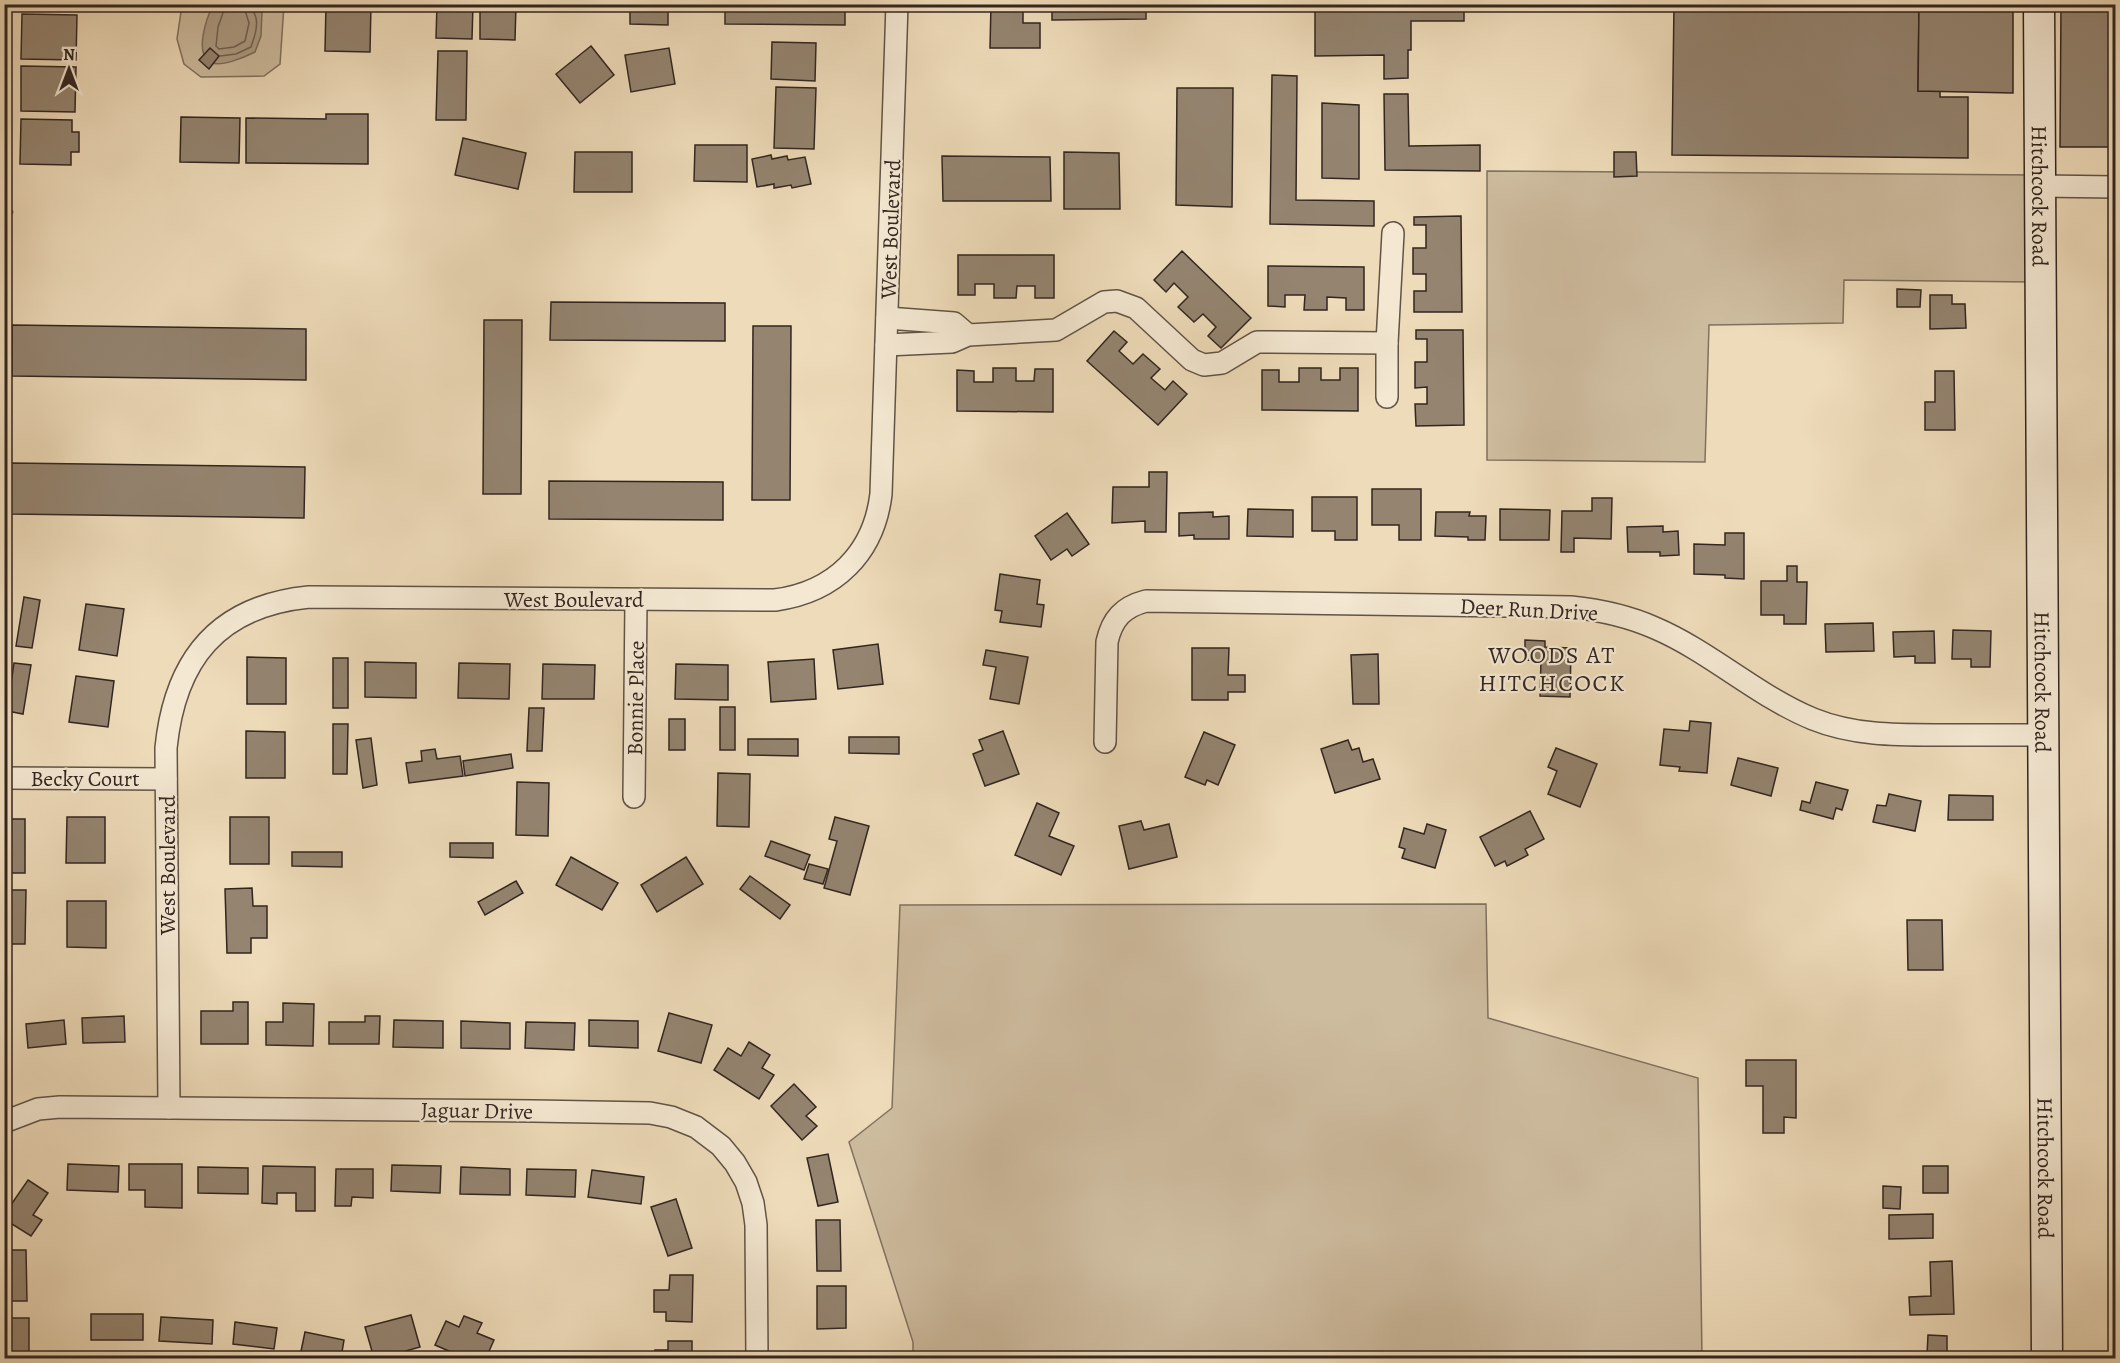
<svg xmlns="http://www.w3.org/2000/svg" width="2120" height="1363" viewBox="0 0 2120 1363" font-family="Alegreya,serif">
<rect width="100%" height="100%" fill="#eedbb9"/>
<filter id="stains"><feTurbulence type="fractalNoise" baseFrequency=".00333" numOctaves="4"/><feColorMatrix values="0 0 0 0 .2 0 0 0 0 .09 0 0 0 0 .02 0 0 0 .5 -.17"/></filter>
<radialGradient id="worn" r=".72"><stop offset=".6" stop-color="#630" stop-opacity="0"/><stop offset="1" stop-color="#630" stop-opacity=".3"/></radialGradient>
<!-- green -->
<g fill="#cebc9f" stroke="#807160" stroke-width="1.5">
<polygon points="182,5 284,5 280,64 264,76 201,77 184,64 177,39"/>
<polygon points="1487,171 2040,175 2041,282 1844,280 1843,323 1709,325 1705,462 1487,460"/>
<polygon points="1486,904 1488,1018 1698,1078 1702,1358 913,1358 913,1342 849,1142 892,1108 900,905"/>
</g>
<!-- water -->
<path fill="#ae9d85" stroke="#7c6d5d" stroke-width="1.5" d="M213,5c16,0 35,-4 49,6l-1,25 -6,16c-10,5 -35,16 -45,10 -16,-9 -3,-45 3,-57z"/>
<g fill="none" stroke-linecap="round" stroke-linejoin="round">
<!-- shore -->
<g stroke="#706253" stroke-width="1.5">
<polyline points="226,4 218,27 216,46 219,49 234,47 245,41 249,23 243,4"/>
<path d="M220,56l16,-2 15,-7c3,-9 7,-19 5,-29 -1,-6 -5,-7 -6,-14"/>
</g>
<!-- stream -->
<polyline stroke="#7c6d5d" stroke-width="5" points="4,212 11,212"/>
</g>
<!-- building -->
<g fill="#948470" stroke="#322621" stroke-width="1.5">
<polygon points="326,4 371,4 370,52 325,51"/>
<polygon points="437,4 473,4 472,39 436,38"/>
<polygon points="480,4 516,4 515,40 480,39"/>
<polygon points="630,4 668,4 668,25 630,24"/>
<polygon points="725,4 845,4 845,25 725,24"/>
<polygon points="991,4 1023,4 1023,23 1040,23 1040,48 990,48"/>
<polygon points="1063,4 1146,4 1146,19 1052,20 1052,9 1063,8"/>
<polygon points="1315,4 1464,4 1464,21 1411,21 1411,50 1408,50 1408,78 1384,79 1384,55 1315,56"/>
<polygon points="1674,4 1919,4 1918,91 1940,91 1940,97 1968,97 1968,158 1672,155"/>
<polygon points="1919,4 2019,4 2018,10 2013,10 2013,93 1918,91"/>
<polygon points="2061,4 2116,4 2116,147 2060,147"/>
<polygon points="22,14 77,15 76,60 21,59"/>
<polygon points="772,42 816,43 815,81 771,79"/>
<polygon points="591,46 614,75 580,103 556,74"/>
<polygon points="210,48 219,56 209,69 199,60"/>
<polygon points="669,48 675,84 631,92 625,55"/>
<polygon points="438,51 467,51 466,120 436,120"/>
<polygon points="21,66 76,67 75,112 21,111"/>
<polygon points="1272,75 1297,76 1296,200 1374,201 1374,226 1270,224"/>
<polygon points="776,87 816,88 814,149 774,148"/>
<polygon points="1177,88 1233,88 1232,207 1176,205"/>
<polygon points="1384,94 1408,94 1409,146 1480,145 1480,171 1385,170"/>
<polygon points="1322,103 1359,105 1359,179 1322,178"/>
<polygon points="326,114 368,114 368,164 246,163 246,118 326,119"/>
<polygon points="181,117 240,118 239,163 180,162"/>
<polygon points="21,119 72,120 72,132 79,132 79,152 71,152 71,165 20,164"/>
<polygon points="463,138 526,153 518,189 455,175"/>
<polygon points="695,145 747,145 747,182 694,181"/>
<polygon points="575,152 632,152 632,192 574,192"/>
<polygon points="1064,152 1119,153 1120,209 1064,209"/>
<polygon points="1614,152 1636,152 1637,176 1614,177"/>
<polygon points="771,155 772,159 787,156 788,160 805,157 811,184 792,188 791,185 774,188 774,184 757,187 752,159"/>
<polygon points="942,156 1050,157 1051,201 943,201"/>
<polygon points="1461,216 1462,312 1414,312 1414,291 1426,291 1426,274 1413,274 1413,248 1426,248 1426,225 1414,225 1414,217"/>
<polygon points="1182,251 1251,318 1221,348 1208,336 1216,327 1203,314 1194,322 1178,307 1188,297 1174,283 1166,292 1154,280"/>
<polygon points="958,255 1054,255 1054,298 1035,298 1035,286 1017,286 1016,298 994,298 994,284 975,284 975,295 958,295"/>
<polygon points="1268,266 1364,267 1364,310 1346,310 1346,298 1327,297 1327,310 1304,310 1305,295 1285,295 1285,307 1268,306"/>
<polygon points="1897,289 1921,290 1920,307 1897,307"/>
<polygon points="1930,295 1952,295 1952,304 1965,304 1966,328 1930,329"/>
<polygon points="551,302 725,303 725,341 550,340"/>
<polygon points="484,320 522,320 521,494 483,494"/>
<polygon points="12,325 306,329 306,380 12,376"/>
<polygon points="753,326 791,326 790,500 752,500"/>
<polygon points="1416,330 1463,330 1464,425 1416,426 1415,404 1427,404 1427,387 1415,388 1415,362 1427,362 1427,339 1416,339"/>
<polygon points="1114,331 1127,342 1119,351 1133,364 1143,354 1160,369 1151,378 1165,390 1173,381 1187,394 1158,425 1087,361"/>
<polygon points="993,368 1016,368 1016,381 1034,381 1035,369 1053,369 1053,412 957,411 957,370 974,371 974,382 993,382"/>
<polygon points="1299,368 1321,368 1321,380 1340,380 1340,368 1358,368 1358,411 1262,410 1262,370 1279,370 1279,382 1299,382"/>
<polygon points="1935,371 1954,371 1955,430 1925,430 1925,402 1935,402"/>
<polygon points="11,463 305,467 304,518 10,514"/>
<polygon points="1149,472 1167,472 1166,532 1145,532 1145,521 1112,523 1113,487 1149,487"/>
<polygon points="549,481 723,482 723,520 549,519"/>
<polygon points="1372,489 1421,489 1421,540 1399,540 1399,525 1372,525"/>
<polygon points="1312,497 1357,497 1357,540 1335,540 1335,531 1312,531"/>
<polygon points="1592,498 1612,498 1611,539 1574,538 1574,552 1561,552 1562,511 1592,511"/>
<polygon points="1248,509 1293,510 1293,537 1247,536"/>
<polygon points="1500,509 1550,510 1549,540 1500,540"/>
<polygon points="1213,512 1213,517 1229,516 1229,539 1194,539 1194,535 1179,536 1179,513"/>
<polygon points="1436,512 1470,512 1469,516 1486,516 1485,540 1468,540 1468,537 1435,536"/>
<polygon points="1067,513 1089,544 1072,556 1067,549 1051,560 1035,536"/>
<polygon points="1663,526 1663,532 1678,531 1679,555 1660,556 1660,552 1628,552 1627,527"/>
<polygon points="1725,533 1744,533 1744,579 1725,578 1725,575 1694,574 1694,544 1725,545"/>
<polygon points="1787,566 1797,566 1797,582 1807,582 1806,624 1784,624 1784,615 1761,615 1761,581 1787,581"/>
<polygon points="1000,574 1040,580 1037,604 1044,605 1041,627 1000,622 1002,611 995,610"/>
<polygon points="24,597 40,600 32,648 16,646"/>
<polygon points="86,604 124,609 117,656 79,650"/>
<polygon points="1873,623 1874,651 1826,652 1825,624"/>
<polygon points="1953,630 1991,631 1990,667 1971,667 1971,659 1952,659"/>
<polygon points="1934,631 1935,663 1915,663 1915,656 1894,657 1893,632"/>
<polygon points="1525,640 1545,641 1545,647 1571,648 1570,697 1540,696 1541,661 1525,660"/>
<polygon points="878,644 883,684 838,689 833,650"/>
<polygon points="1192,648 1229,648 1228,675 1245,675 1245,692 1228,692 1228,700 1192,700"/>
<polygon points="986,650 1028,657 1019,704 990,699 996,667 983,665"/>
<polygon points="1378,654 1379,704 1353,704 1351,655"/>
<polygon points="247,657 286,658 286,704 247,704"/>
<rect x="333" y="658" width="15" height="50"/>
<polygon points="814,659 816,699 771,702 768,662"/>
<polygon points="365,662 416,663 416,698 365,697"/>
<polygon points="14,663 31,665 23,714 7,711"/>
<polygon points="459,663 510,664 509,699 458,698"/>
<polygon points="543,664 595,665 594,699 542,699"/>
<polygon points="676,664 728,665 728,700 675,699"/>
<polygon points="76,676 114,681 108,727 69,722"/>
<rect x="720" y="707" width="15" height="43"/>
<polygon points="529,708 544,708 542,751 527,751"/>
<rect x="669" y="719" width="16" height="31"/>
<polygon points="1690,721 1711,723 1707,773 1679,771 1680,767 1660,765 1664,729 1689,731"/>
<polygon points="333,724 348,724 347,774 333,774"/>
<polygon points="246,731 285,732 285,778 246,778"/>
<polygon points="1003,731 1019,774 985,786 973,754 983,750 979,740"/>
<polygon points="1204,732 1235,745 1218,785 1207,780 1205,785 1185,777"/>
<polygon points="849,737 899,737 899,754 849,753"/>
<polygon points="371,738 377,785 363,788 356,740"/>
<polygon points="748,739 798,739 798,756 748,755"/>
<polygon points="1348,740 1352,750 1359,748 1363,762 1373,759 1380,779 1335,793 1321,749"/>
<polygon points="1556,748 1597,764 1580,807 1548,794 1557,771 1548,767"/>
<polygon points="435,749 437,759 460,756 463,776 409,783 406,763 422,761 421,751"/>
<polygon points="511,754 513,768 465,776 463,761"/>
<polygon points="1738,758 1778,768 1771,796 1731,785"/>
<polygon points="718,773 750,774 749,827 717,826"/>
<polygon points="517,782 549,783 548,836 516,835"/>
<polygon points="1816,782 1848,790 1842,810 1836,808 1833,819 1800,810 1802,801 1810,803"/>
<polygon points="1889,794 1921,801 1915,831 1873,822 1877,805 1886,806"/>
<polygon points="1949,795 1993,796 1993,820 1948,820"/>
<polygon points="1037,803 1059,813 1049,836 1074,846 1061,875 1015,855"/>
<polygon points="1530,811 1544,839 1525,849 1528,855 1507,866 1505,861 1495,866 1480,837"/>
<polygon points="67,817 105,817 105,863 66,863"/>
<rect x="230" y="817" width="39" height="47"/>
<polygon points="835,817 869,826 850,895 824,888 837,841 829,839"/>
<polygon points="6,819 25,819 25,873 5,873"/>
<polygon points="1141,821 1144,830 1169,824 1177,857 1129,869 1119,826"/>
<polygon points="1427,824 1446,830 1435,868 1402,858 1405,849 1399,847 1404,828 1424,834"/>
<polygon points="771,841 810,855 804,870 765,856"/>
<polygon points="450,843 493,843 493,858 450,857"/>
<polygon points="292,852 342,852 342,867 292,866"/>
<polygon points="571,857 618,883 602,910 556,885"/>
<polygon points="686,857 703,884 657,912 641,885"/>
<polygon points="809,864 828,869 823,884 804,879"/>
<polygon points="750,876 790,905 780,919 740,889"/>
<polygon points="516,881 523,893 485,915 478,902"/>
<polygon points="252,888 253,906 267,906 267,938 251,938 251,953 227,953 225,889"/>
<polygon points="6,890 26,890 25,944 6,944"/>
<polygon points="67,901 106,901 106,948 67,947"/>
<polygon points="1907,920 1942,920 1943,970 1908,970"/>
<polygon points="233,1002 248,1002 248,1044 201,1044 201,1011 233,1011"/>
<polygon points="283,1003 314,1004 313,1046 266,1045 266,1022 283,1022"/>
<polygon points="669,1013 712,1025 701,1063 658,1051"/>
<polygon points="124,1016 125,1042 83,1043 82,1018"/>
<polygon points="365,1016 380,1016 379,1044 329,1044 329,1022 365,1022"/>
<polygon points="64,1020 66,1044 28,1048 26,1024"/>
<polygon points="394,1020 443,1021 443,1048 393,1047"/>
<polygon points="589,1020 638,1021 638,1048 589,1046"/>
<polygon points="461,1021 510,1023 510,1049 461,1048"/>
<polygon points="526,1022 575,1023 574,1050 525,1048"/>
<polygon points="749,1042 770,1055 762,1068 774,1075 759,1099 714,1070 728,1048 741,1056"/>
<polygon points="1746,1060 1796,1060 1796,1118 1784,1117 1784,1133 1763,1133 1763,1086 1746,1086"/>
<polygon points="794,1084 816,1107 806,1116 817,1126 802,1140 771,1106"/>
<polygon points="828,1154 838,1202 818,1206 807,1158"/>
<polygon points="68,1164 119,1166 118,1192 67,1190"/>
<polygon points="129,1164 182,1164 182,1208 145,1207 145,1190 129,1190"/>
<polygon points="392,1165 441,1166 440,1193 391,1191"/>
<polygon points="263,1166 315,1167 315,1211 296,1211 296,1193 277,1193 277,1204 262,1203"/>
<rect x="1923" y="1166" width="25" height="27"/>
<polygon points="198,1167 248,1168 248,1194 198,1193"/>
<polygon points="461,1167 510,1169 510,1195 460,1194"/>
<polygon points="336,1169 373,1169 373,1198 352,1197 351,1206 335,1206"/>
<polygon points="527,1169 576,1170 575,1197 526,1195"/>
<polygon points="592,1170 644,1177 641,1204 588,1197"/>
<polygon points="28,1180 48,1193 33,1215 42,1220 31,1236 4,1219 4,1215"/>
<polygon points="1883,1186 1901,1187 1900,1209 1883,1208"/>
<polygon points="676,1199 692,1248 668,1256 651,1207"/>
<polygon points="1933,1214 1933,1238 1889,1239 1889,1215"/>
<polygon points="816,1220 840,1220 841,1271 817,1271"/>
<polygon points="4,1250 26,1250 27,1301 4,1301"/>
<polygon points="1952,1261 1954,1314 1910,1315 1909,1297 1931,1296 1930,1262"/>
<polygon points="670,1275 693,1275 692,1322 666,1321 666,1312 654,1312 654,1290 669,1290"/>
<polygon points="817,1286 846,1286 846,1328 817,1329"/>
<rect x="91" y="1314" width="52" height="26"/>
<polygon points="411,1315 420,1347 381,1358 374,1358 365,1327"/>
<polygon points="464,1316 482,1323 477,1333 494,1340 486,1358 465,1358 435,1345 446,1321 459,1327"/>
<polygon points="161,1317 213,1320 212,1344 159,1341"/>
<rect x="4" y="1318" width="25" height="40"/>
<polygon points="235,1322 277,1328 274,1349 233,1344"/>
<polygon points="305,1332 344,1340 341,1358 310,1358 300,1356"/>
<polygon points="1928,1335 1947,1336 1947,1358 1893,1358 1893,1354 1927,1355"/>
<polygon points="668,1341 692,1341 692,1358 655,1358 655,1350 668,1350"/>
</g>
<g fill="none" stroke-linecap="round" stroke-linejoin="round">
<defs>
<g id="street">
<polyline points="2040,186 2116,187"/>
<polyline points="887,318 954,323 968,335"/>
<polyline points="886,345 952,342 968,335 1056,330 1104,302 1117,301 1136,308 1192,360 1204,365 1222,363 1257,342 1387,343 1393,233"/>
<polyline points="1387,397 1387,343"/>
<path d="M1105,742l2,-100c5,-23 16,-35 39,-41l425,6c29,3 57,9 84,21 56,24 102,68 158,91 42,17 86,16 131,16 33,0 67,0 100,0"/>
<polyline points="4,778 166,779"/>
<polyline points="634,797 636,600"/>
<path d="M169,1108l-3,-360c9,-89 52,-142 143,-151l466,3c60,-8 99,-47 106,-106l16,-490"/>
<polyline points="4,1122 38,1109 60,1107 533,1111 650,1113 671,1117 696,1127 721,1146 735,1163 746,1182 753,1203 756,1225 757,1358"/>
</g>
<g id="secondary">
<path id="s1" d="M2039,4l8,1354"/>
</g>
</defs>
<!-- street casing -->
<use href="#street" stroke="#615347" stroke-width="24"/>
<!-- secondary casing -->
<use href="#secondary" stroke="#322621" stroke-width="33"/>
<!-- street -->
<use href="#street" stroke="#f4e8d2" stroke-width="21"/>
<!-- secondary -->
<use href="#secondary" stroke="#f4e8d2" stroke-width="30"/>
</g>
<g text-anchor="middle" stroke-width="4.5" stroke-linejoin="round" paint-order="stroke">
<!-- street labels -->
<g font-size="22" fill="#322621" stroke="#f4e8d2">
<text dy="8" stroke="none"><textPath href="#s1" startOffset="192">Hitchcock Road</textPath></text>
<text transform="translate(890 229) rotate(-88)" y="8">West Boulevard</text>
<text x="574" y="607">West Boulevard</text>
<text transform="translate(1529 609) rotate(3)" y="8">Deer Run Drive</text>
<text dy="8" stroke="none"><textPath href="#s1" startOffset="678">Hitchcock Road</textPath></text>
<text transform="translate(635 698) rotate(-89)" y="8">Bonnie Place</text>
<text x="85" y="786">Becky Court</text>
<text transform="translate(167 865) rotate(-90)" y="8">West Boulevard</text>
<text transform="translate(477 1110) rotate(1)" y="8">Jaguar Drive</text>
<text dy="8" stroke="none"><textPath href="#s1" startOffset="1164">Hitchcock Road</textPath></text>
</g>
<!-- neighbourhood labels -->
<g font-size="24" letter-spacing="1.5" fill="#322621" stroke="#f4e8d2">
<text x="1552" y="663">WOODS AT<tspan x="1552" dy="28">HITCHCOCK</tspan></text>
</g>
</g>
<!-- margin -->
<rect width="2120" height="1363" fill="none" stroke="#eedbb9" stroke-width="24"/>
<rect x="6" y="6" width="2108" height="1351" fill="none" stroke="#322621" stroke-width="3"/>
<rect x="12" y="12" width="2096" height="1339" fill="none" stroke="#322621" stroke-width="1.5"/>
<!-- north arrow -->
<g transform="translate(69 69)" stroke="#f4e8d2" stroke-width="4.5" paint-order="stroke">
<path d="M0-4.5L10 22L0 15L-10 22Z" fill="#322621"/>
<text y="-9" font-size="16" font-weight="bold" text-anchor="middle" fill="#322621">N</text>
</g>
<rect width="100%" height="100%" filter="url(#stains)"/>
<rect width="100%" height="100%" fill="url(#worn)"/>
</svg>
